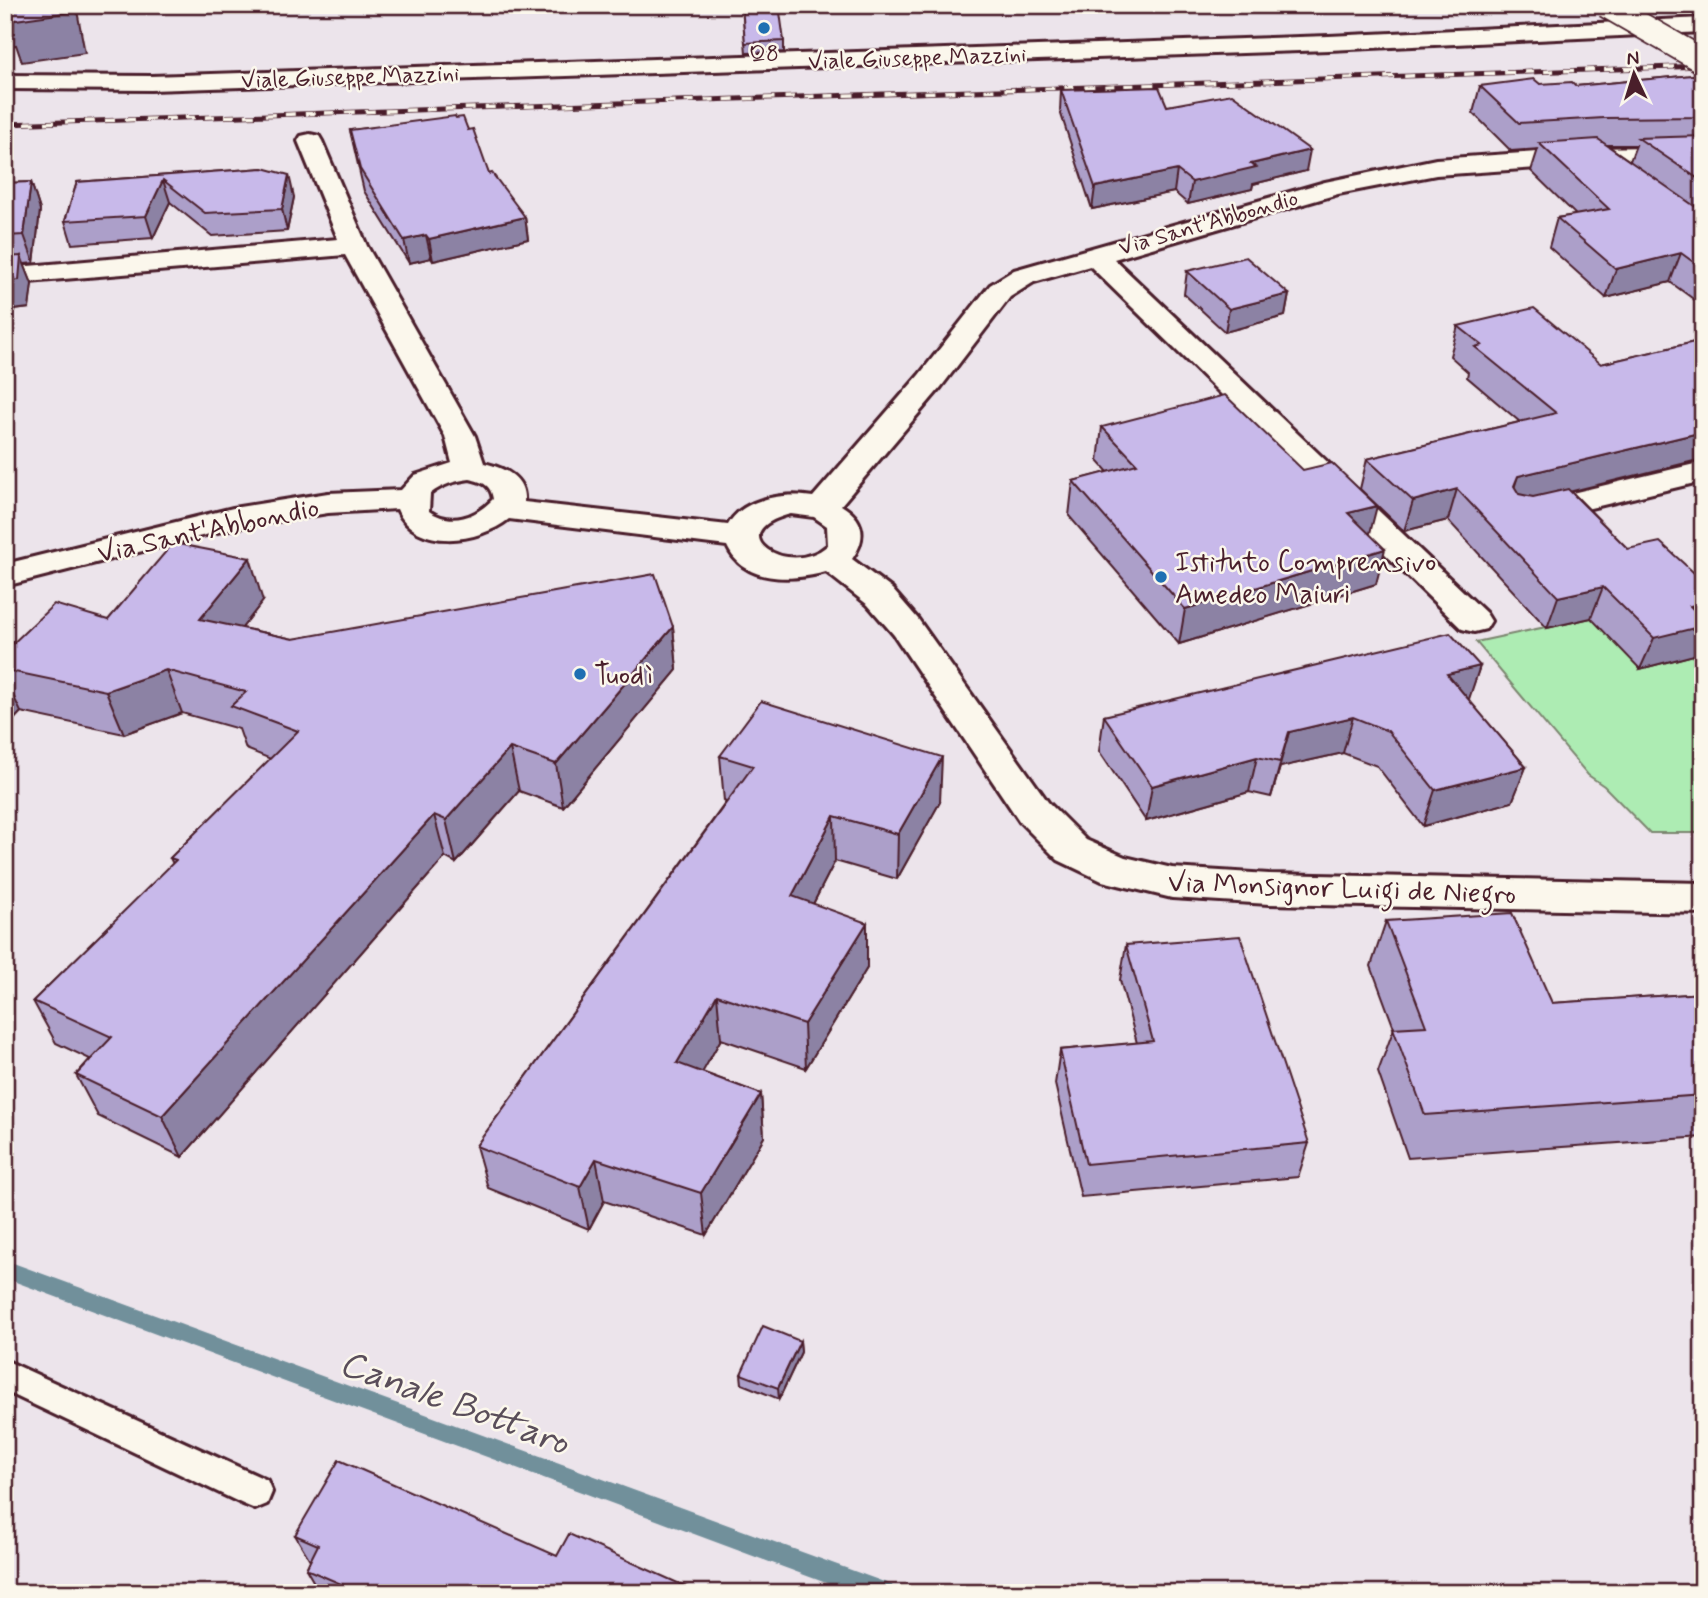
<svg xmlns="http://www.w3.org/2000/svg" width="1708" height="1598" viewBox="0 0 1708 1598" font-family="Mynerve,sans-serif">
<rect width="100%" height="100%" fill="#ece4eb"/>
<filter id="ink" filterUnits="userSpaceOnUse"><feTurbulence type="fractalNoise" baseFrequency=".0143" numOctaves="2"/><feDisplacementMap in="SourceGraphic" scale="14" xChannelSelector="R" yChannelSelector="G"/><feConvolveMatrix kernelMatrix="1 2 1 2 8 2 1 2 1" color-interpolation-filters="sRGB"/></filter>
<g filter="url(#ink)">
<!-- green -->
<polygon fill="#adecb3" stroke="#7c866f" stroke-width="2" points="1703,593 1703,833 1650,833 1604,786 1588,775 1476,642"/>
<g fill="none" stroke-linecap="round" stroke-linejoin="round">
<!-- stream -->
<polygon fill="#71909b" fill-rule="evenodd" points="5,1260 884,1582 892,1585 895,1593 853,1593 5,1278"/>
<defs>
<polygon id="service" points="5,1360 267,1480 272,1492 267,1504 255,1509 243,1504 5,1391"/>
<g id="minor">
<path d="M310,134l9,2 3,5 45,105 108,190 9,27c20,5 42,14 40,39l204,23c14,-27 58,-33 85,-28l106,-122 71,-90 24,-15 311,-88 111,-23 159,-11 108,-2v15l-108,3 -159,11 -98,19 -224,65 372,354 5,8 -5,8 -12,3 -12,-3 -372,-363 -56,16 -24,15 -69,90 -100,118c24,14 26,33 11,54l40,30 26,30 130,183 38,38 39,17 47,11 97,6 434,9v30l-434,-9 -97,-6 -70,-17 -44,-21 -38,-38 -126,-187 -26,-30 -42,-33c-34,9 -82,12 -99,-26l-218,-27c-30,24 -94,33 -112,-10l-69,4 -95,15 -228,58v-22l228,-56 95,-15 73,-3 14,-15 37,-12 -7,-27 -100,-181 -340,29v-16l333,-29 -40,-98 3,-5zM470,479c13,3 21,6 23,20 -18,19 -42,27 -64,12l1,-17c13,-10 25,-13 40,-15zM791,514l23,3 13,9 1,19c-39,35 -111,-13 -37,-31z"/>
<polygon points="1703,462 1703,481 1528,523 1517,520 1512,513 1517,506"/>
</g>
<polygon id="primary" points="1703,18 1703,32 1329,50 151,90 5,89 5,75 151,76 1329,36"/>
</defs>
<!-- service casing -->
<use href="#service" stroke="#4a1f2b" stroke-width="6"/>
<!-- minor casing -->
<use href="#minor" stroke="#4a1f2b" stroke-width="6"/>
<!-- primary casing -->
<use href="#primary" stroke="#4a1f2b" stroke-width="6"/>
<!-- service -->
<use href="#service" fill="#fbf7ec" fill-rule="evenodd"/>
<!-- minor -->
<use href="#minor" fill="#fbf7ec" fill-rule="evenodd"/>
<!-- primary -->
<use href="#primary" fill="#fbf7ec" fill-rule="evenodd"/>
<defs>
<polyline id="rail" points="5,124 1703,66"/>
</defs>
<!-- rail casing -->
<use href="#rail" stroke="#4a1f2b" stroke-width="5"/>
<!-- rail -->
<use href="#rail" stroke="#fbf7ec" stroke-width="3.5" stroke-dasharray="10" stroke-linecap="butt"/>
<defs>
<polyline id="tertiary-bridge" points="1606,5 1703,61"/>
</defs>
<!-- tertiary-bridge casing -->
<use href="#tertiary-bridge" stroke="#4a1f2b" stroke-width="28" stroke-linecap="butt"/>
<!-- tertiary-bridge -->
<use href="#tertiary-bridge" stroke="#fbf7ec" stroke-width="24"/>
</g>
<!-- wall -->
<g fill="#ac9fc9" stroke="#4a1f2b" stroke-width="2" fill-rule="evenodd">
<polygon points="742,5 784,41 784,52 746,53"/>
<path d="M1703,74v232l-33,-24 -64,16 -57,-51 8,-29 19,-3 -45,-44 7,-22 -27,2 -38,-38 7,-27 60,-2 36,2zM1607,145h29l-6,16z"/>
<polygon points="1061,90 1167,106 1306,171 1253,184 1252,189 1188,204 1174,192 1092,209 1060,111"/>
<polygon points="456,118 468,130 489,174 525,217 528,239 433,261 431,258 409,263 364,191 350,130"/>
<polygon points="263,168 294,197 287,231 212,236 170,202 153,238 72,244 65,221 77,182"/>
<polygon points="31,182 40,210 34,263 24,264 32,284 29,308 5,311 5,183"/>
<polygon points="1187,271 1289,294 1285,316 1225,332 1184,294"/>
<polygon points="1458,326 1601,364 1703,340 1703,460 1571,491 1628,549 1703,581 1703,636 1694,655 1640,669 1591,618 1547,628 1448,520 1404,531 1360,489 1367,459 1520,422 1467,377 1468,372 1450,356"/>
<polygon points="1102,427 1369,534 1376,584 1179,644 1069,516 1073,481 1108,472 1098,461"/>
<polygon points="263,601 242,628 293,639 673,627 677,670 563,807 519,791 456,863 445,857 182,1157 98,1116 76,1075 90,1059 56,1043 33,1001 173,864 170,858 271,759 246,749 239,729 182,713 124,734 21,712 5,729 5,651 108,620"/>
<polygon points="1480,666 1468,700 1526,767 1512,802 1423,826 1377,766 1343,753 1280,767 1271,797 1249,792 1146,821 1099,751 1104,716"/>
<polygon points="720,756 940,802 897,879 835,861 813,904 867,968 806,1068 721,1039 702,1072 761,1094 764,1137 706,1235 604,1201 589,1229 488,1188 476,1146 726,802 724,801"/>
<polygon points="1386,921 1552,1003 1703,993 1703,1137 1408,1158 1378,1072 1394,1028 1371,966"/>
<polygon points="1126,945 1309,1143 1298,1177 1081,1197 1055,1084 1060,1050 1137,1043 1120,980"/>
<polygon points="800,1341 801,1352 779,1399 742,1384 741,1374"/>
<polygon points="295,1535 557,1556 700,1593 320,1593 306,1569 310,1560"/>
</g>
<!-- shaded-wall -->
<g fill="#8c82a4" stroke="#4a1f2b" stroke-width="2">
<polygon points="5,5 76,5 85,53 22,62 16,45 5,47"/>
<polygon points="1310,150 1306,171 1253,184 1252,189 1188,204 1192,182 1251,164"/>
<polygon points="1177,170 1174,192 1092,209 1095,187"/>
<polygon points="289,175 294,197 287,231 282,209"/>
<polygon points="163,180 170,202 153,238 146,216"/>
<polygon points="31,182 40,210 34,263 24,235"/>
<polygon points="525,217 528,239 433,261 429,239"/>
<polygon points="426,235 431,258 409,263 404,240"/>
<polygon points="1681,253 1670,282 1606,298 1616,269"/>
<polygon points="21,256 32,284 29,308 5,311 5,281"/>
<polygon points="1289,294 1285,316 1225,332 1229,309"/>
<polygon points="1703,432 1702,459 1508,507 1518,476"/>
<polygon points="1457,489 1448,520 1404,531 1413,501"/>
<polygon points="1377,506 1368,541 1348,513"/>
<polygon points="1385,549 1376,584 1179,644 1185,609"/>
<polygon points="250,558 263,601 215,662 200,619"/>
<polygon points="1603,587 1591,618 1547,628 1558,597"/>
<polygon points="1703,603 1703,636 1694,655 1640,669 1654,638 1690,606"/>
<polygon points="673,627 677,670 563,807 556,764"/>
<polygon points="1480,666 1468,702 1447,674"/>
<polygon points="166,670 182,713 124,734 106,691"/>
<polygon points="5,678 21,712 5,729"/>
<polygon points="1353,717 1343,753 1280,767 1271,797 1289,732"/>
<polygon points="510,748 519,791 456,863 446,820"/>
<polygon points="942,757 940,802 897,879 898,834"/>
<polygon points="1257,757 1249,792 1146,821 1152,786"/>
<polygon points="1526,767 1512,802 1423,826 1435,790"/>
<polygon points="434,815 445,857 182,1157 162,1116"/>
<polygon points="834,816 835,861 794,941 792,896"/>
<polygon points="867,923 867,968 806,1068 804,1024"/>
<polygon points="717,995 721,1039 683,1107 677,1063"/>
<polygon points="761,1094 764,1137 706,1235 701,1193"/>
<polygon points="596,1159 604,1201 589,1229 580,1187"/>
<polygon points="800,1341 801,1352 779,1399 778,1388"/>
</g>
<!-- building -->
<g fill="#c8b9ea" stroke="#4a1f2b" stroke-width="2">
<polygon points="6,5 71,5 72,12 8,21"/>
<polygon points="742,5 779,5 784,41 745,43"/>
<polygon points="1703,74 1703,117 1604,118 1519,123 1480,86 1534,79 1540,84 1572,82 1576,86"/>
<polygon points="1159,87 1167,106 1232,94 1310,150 1251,164 1256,167 1192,182 1177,170 1095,187 1061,90"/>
<polygon points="455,116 456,118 463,117 468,130 473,129 489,174 492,173 525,217 429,239 426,235 404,240 360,169 350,130"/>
<polygon points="1703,136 1703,182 1638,138"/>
<polygon points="1598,139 1703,212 1703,269 1681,253 1616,269 1557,218 1609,209 1539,143"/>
<polygon points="263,168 289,175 282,209 205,213 163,180 146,216 65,221 77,182"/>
<polygon points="31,182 24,235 5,236 5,183"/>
<polygon points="21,256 19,280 5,281 5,257"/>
<polygon points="1246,257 1289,294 1229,309 1187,271"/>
<polygon points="1534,308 1601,364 1703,340 1703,432 1518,476 1514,486 1519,494 1533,497 1568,489 1628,549 1660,542 1703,581 1703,603 1690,606 1703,619 1703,626 1654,638 1603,587 1558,597 1457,489 1413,501 1367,459 1556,413 1475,347 1482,345 1458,326"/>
<polygon points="1225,395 1303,470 1332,463 1377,506 1348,513 1385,549 1185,609 1073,481 1137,464 1102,427"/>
<polygon points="173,543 250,558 200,619 293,639 655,574 673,627 556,764 510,748 446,820 434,815 162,1116 76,1075 112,1037 33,1001 176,860 170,858 298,731 231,706 246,692 166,670 106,691 5,670 5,651 54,604 108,620"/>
<polygon points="1450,633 1480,666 1447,674 1526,767 1435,790 1388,731 1353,717 1289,732 1280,762 1257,757 1152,786 1104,716"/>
<polygon points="761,701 942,757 898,834 834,816 792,896 867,923 804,1024 717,995 677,1063 761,1094 701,1193 596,1159 580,1187 476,1146 753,766 720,756"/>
<polygon points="1512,913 1552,1003 1703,993 1703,1095 1425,1115 1393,1028 1426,1026 1386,921"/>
<polygon points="1240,936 1309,1143 1086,1164 1060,1050 1153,1041 1126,945"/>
<polygon points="763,1326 800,1341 778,1388 741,1374"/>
<polygon points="339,1460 557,1556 569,1534 700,1593 362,1593 306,1569 318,1545 295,1535"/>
</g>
</g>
<!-- markers -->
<g fill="#1f6fb2" stroke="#fbf7ec" stroke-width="2.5">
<circle cx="764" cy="28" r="7"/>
<circle cx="1161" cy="577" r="7"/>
<circle cx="580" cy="674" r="7"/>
</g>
<g text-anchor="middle" stroke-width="5" stroke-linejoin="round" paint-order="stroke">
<!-- far-poi labels -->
<g font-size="23" fill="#4a1f2b" stroke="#fbf7ec">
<text x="764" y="61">Q8</text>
</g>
<!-- far-street labels -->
<g font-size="23" fill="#4a1f2b" stroke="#fbf7ec">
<text transform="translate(917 57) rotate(-2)" y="8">Viale Giuseppe Mazzini</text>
<text transform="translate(350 76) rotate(-2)" y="8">Viale Giuseppe Mazzini</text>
<text transform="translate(1208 222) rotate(-16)" y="8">Via Sant'Abbondio</text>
</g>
<!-- street labels -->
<g font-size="28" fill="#4a1f2b" stroke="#fbf7ec">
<text transform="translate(208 529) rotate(-12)" y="10">Via Sant'Abbondio</text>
<text transform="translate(1342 887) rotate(2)" y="10">Via Monsignor Luigi de Niegro</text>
</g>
<!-- poi labels -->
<g font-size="28" fill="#4a1f2b" stroke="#fbf7ec" text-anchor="start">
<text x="1175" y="571">Istituto Comprensivo<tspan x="1175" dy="32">Amedeo Maiuri</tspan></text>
<text x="594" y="684">Tuodì</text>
</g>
<!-- near-water labels -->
<g font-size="37" font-style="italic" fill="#5a4e5a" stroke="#fbf7ec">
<text transform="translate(455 1401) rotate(20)" y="13">Canale Bottaro</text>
</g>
</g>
<!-- margin -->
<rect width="1708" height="1598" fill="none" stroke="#fbf7ec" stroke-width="28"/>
<rect x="14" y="14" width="1680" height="1570" fill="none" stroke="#4a1f2b" stroke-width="2.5" filter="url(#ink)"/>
<!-- north arrow -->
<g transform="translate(1634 74) rotate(356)" stroke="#fbf7ec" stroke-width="5" paint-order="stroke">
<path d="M0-5L12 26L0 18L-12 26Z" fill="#4a1f2b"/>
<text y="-10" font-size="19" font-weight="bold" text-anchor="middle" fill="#4a1f2b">N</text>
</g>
</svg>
